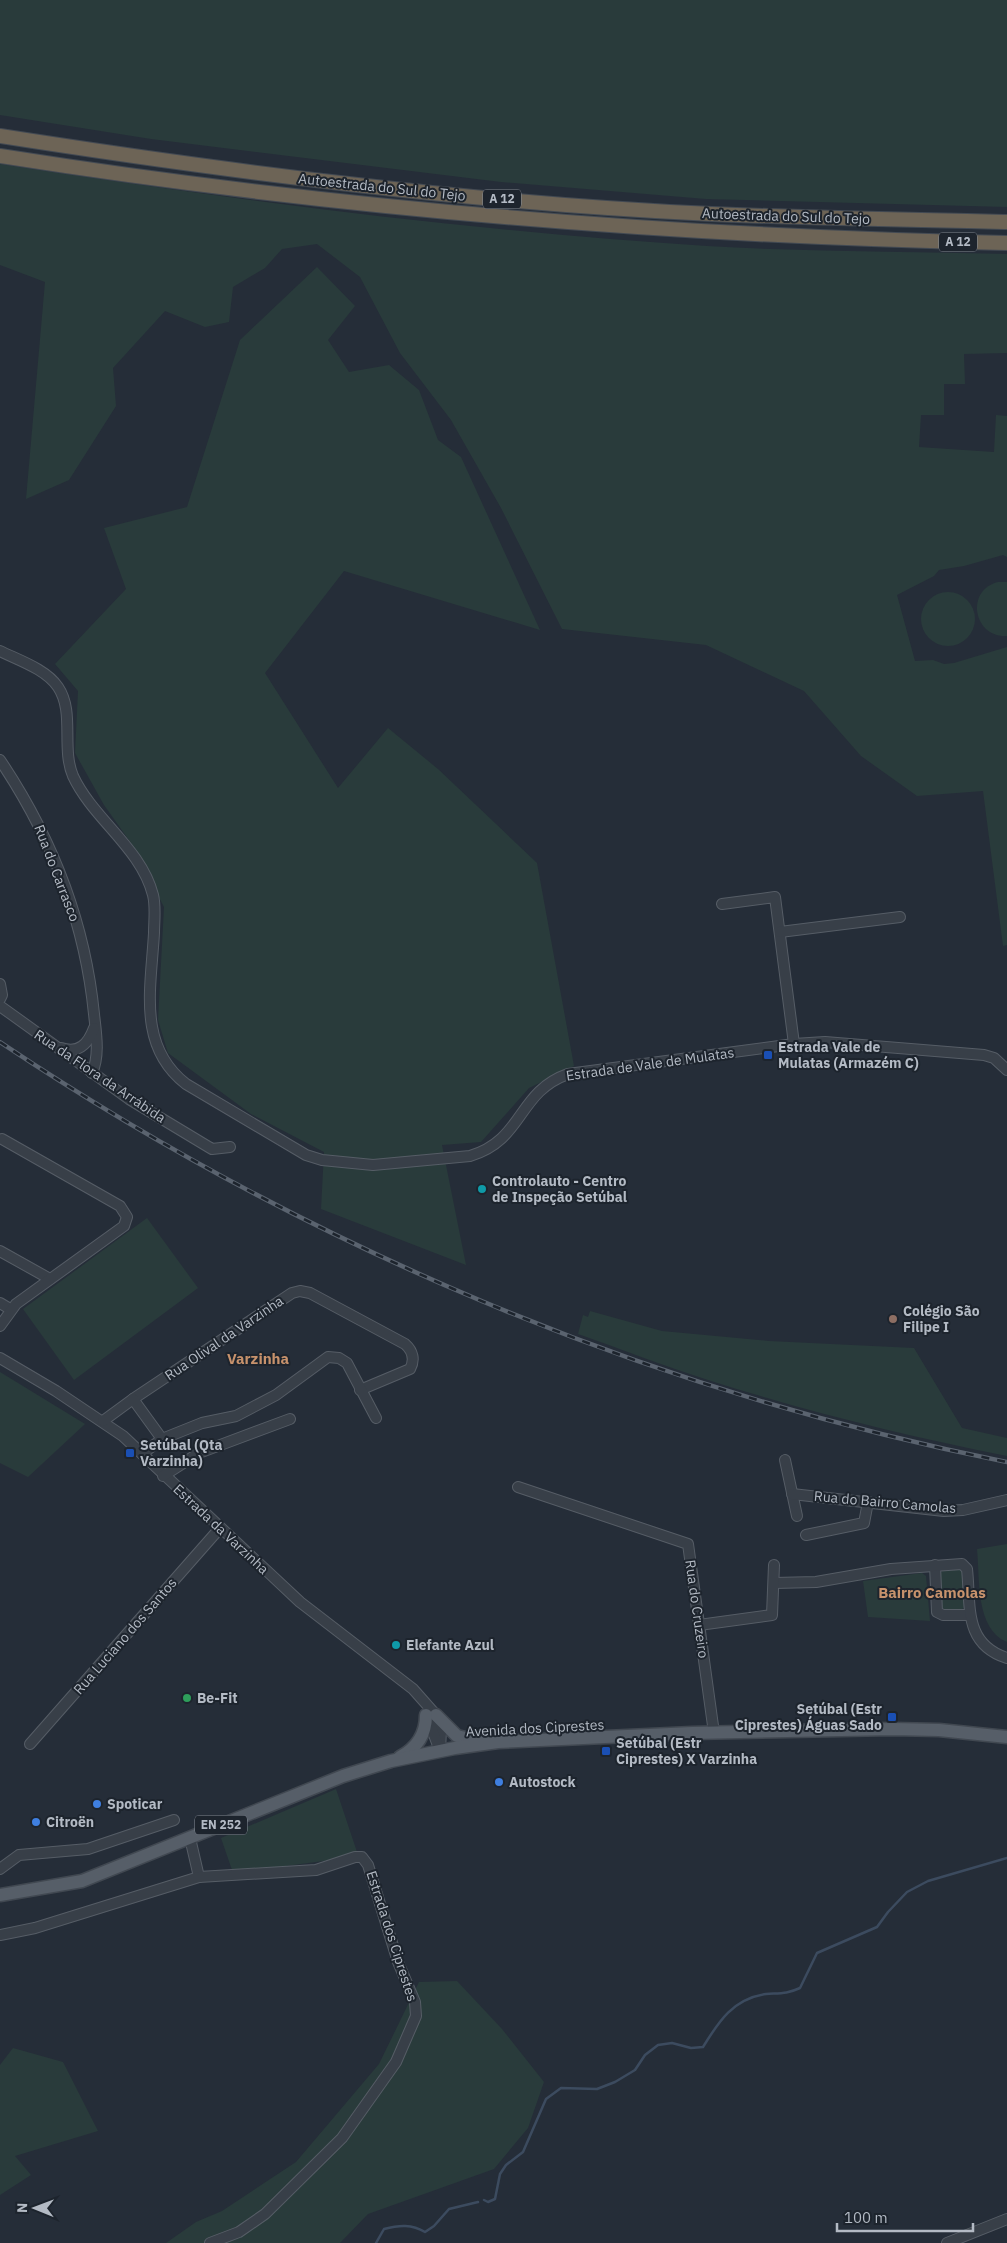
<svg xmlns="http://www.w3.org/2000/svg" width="1007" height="2243" viewBox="0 0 1007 2243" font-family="'IBM Plex Sans',sans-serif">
<rect width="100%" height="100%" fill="#252d38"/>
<!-- green -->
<g fill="#293b3b">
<polygon points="0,0 1007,0 1007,207 706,199 501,182 151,139 0,115"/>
<path d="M0,164c235,36 470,67 707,82 100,6 200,5 300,8v99l-43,1 1,30h-21v31h-23l-2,32 75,5 2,-37 11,1v141l-4,-2 -39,11 -25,4 -5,6 -37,19 18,66 18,-1 11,4 10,-1 53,-16v298l-4,1 -20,-155 -66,5 -56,-40 -57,-65 -98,-46 -144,-16 -61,-121 -50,-88 -51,-67 -40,-76 -43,-33 -35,5 -17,19 -32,19 -4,35 -24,5 -40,-16 -52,57 3,38 -47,74 -43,19 19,-217 -45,-17z"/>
<polygon points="317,267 355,306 328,340 349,372 389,365 419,390 438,440 461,457 540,630 344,571 265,673 338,788 388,728 438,769 537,863 574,1066 529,1088 481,1142 442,1145 466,1265 321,1209 324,1152 251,1114 168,1053 158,1020 164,907 131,843 104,805 75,753 78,691 55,664 126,589 104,528 187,507 240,340"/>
<path d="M998,582h9v54c-34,2 -42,-46 -9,-54z"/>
<circle cx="948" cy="619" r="27"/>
<polygon points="147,1218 198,1288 74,1380 23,1309"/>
<path d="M590,1311l72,20 107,10 145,7 48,80 45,10v18c-101,-20 -202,-45 -299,-76 -44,-14 -87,-31 -130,-46l5,-19 5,2z"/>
<polygon points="0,1372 85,1424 28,1477 0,1463"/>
<path d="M1007,1544v98c-32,-13 -27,-64 -30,-93z"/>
<path d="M958,1568l6,4 1,35c-6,6 -18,5 -24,0l-1,-33 4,-5z"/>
<polygon points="922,1573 926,1576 930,1621 868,1617 863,1581"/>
<polygon points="336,1789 357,1852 331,1860 233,1873 221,1838"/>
<polygon points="457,1981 502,2029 544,2082 528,2128 494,2169 368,2214 340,2243 166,2243 196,2222 222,2211 296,2162 379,2064 419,1982"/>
<polygon points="13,2048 63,2062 98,2131 15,2156 31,2175 0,2195 0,2065"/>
</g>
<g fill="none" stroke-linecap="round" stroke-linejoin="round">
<!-- stream -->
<g stroke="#3c4b5f" stroke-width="2.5">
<path d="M484,2200l4,2 7,-3 5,-25 6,-9 17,-13 23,-53 15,-11 36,1 18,-7 20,-12 10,-15 13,-10 14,-2 19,5 12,-1c16,-26 30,-48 63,-53 14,-1 21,0 34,-6l17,-35 60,-26 11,-15 19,-20 21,-11 79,-23"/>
<path d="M376,2243l8,-14c15,-4 28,-5 41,3l9,-6 15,-17 29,-7"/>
</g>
<defs>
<g id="minor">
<path d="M0,651c18,9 46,18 58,36 17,25 3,61 15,89 20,43 68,72 80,119 3,12 1,26 1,38 -3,55 -17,113 32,151l120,71 16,5 51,5 97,-9c54,-16 47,-64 98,-82l226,-30 31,-2 159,13 10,3 13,12"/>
<path d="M0,760c51,76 85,162 94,254 2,19 6,41 -2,59"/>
<polyline points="722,904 775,897 794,1044"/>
<polyline points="780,932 900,917"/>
<polyline points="0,984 2,995 0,999"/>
<polyline points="0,1006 129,1099 212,1149 230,1147"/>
<path d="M61,1048c18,6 27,-4 33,-20"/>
<polyline points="0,1251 50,1279"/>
<polyline points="0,1303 10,1309"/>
<polyline points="0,1326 16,1304 124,1226 127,1217 120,1206 2,1139"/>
<polyline points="0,1358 56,1391 123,1436 300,1602 413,1689 436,1715 441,1730 440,1751"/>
<path d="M133,1399l159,-106 8,-2 10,2 95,51c8,7 10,16 5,25l-50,21"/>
<polyline points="103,1421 133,1399 162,1439 142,1454"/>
<polyline points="162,1439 202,1423 236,1416 276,1395 328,1357 339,1358 347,1363 376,1418"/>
<polyline points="785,1460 797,1516"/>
<polyline points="163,1476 199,1453 290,1419"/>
<polyline points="518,1487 688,1544 714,1733"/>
<polyline points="792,1494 944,1511 963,1510 1007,1500"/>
<polyline points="806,1535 864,1523 868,1502"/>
<polyline points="935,1565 937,1612 943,1615 969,1615"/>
<path d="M774,1583l42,-1 75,-13 71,-5 5,5c4,36 -4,75 40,89"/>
<polyline points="699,1625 772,1615 774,1565"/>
<polyline points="427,1716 440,1751"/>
<polyline points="30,1744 220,1528"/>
<polyline points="190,1838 199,1877"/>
<polyline points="0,1869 19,1855 88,1849 174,1820"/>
<polyline points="0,1935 35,1928 199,1877 316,1870 355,1857 362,1857 368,1865 398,1962 415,2002 416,2016 396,2062 342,2138 265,2214 239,2232 210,2243"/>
<polyline points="947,2243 1007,2219"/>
</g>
<g id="major">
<polyline points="436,1715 457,1736 478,1741"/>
<path d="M400,1757c17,-9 26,-23 26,-42"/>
<polyline points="0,1895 82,1881 343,1776 391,1761 455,1748 498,1742 692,1733 893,1729 939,1730 1007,1737"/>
</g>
<g id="highway">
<path d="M0,136c236,37 474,67 712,78 98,4 197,6 295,8"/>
<path d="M0,156c334,53 669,80 1007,87"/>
</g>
</defs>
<!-- minor casing -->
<use href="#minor" stroke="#565d66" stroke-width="12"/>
<!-- major casing -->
<use href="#major" stroke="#414851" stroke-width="15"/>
<!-- highway casing -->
<use href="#highway" stroke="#434a53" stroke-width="16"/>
<!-- minor -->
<use href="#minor" stroke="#383f48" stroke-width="10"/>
<!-- major -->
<use href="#major" stroke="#565e68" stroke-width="12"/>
<!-- highway -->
<use href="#highway" stroke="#6d6456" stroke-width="14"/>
<defs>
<path id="rail" d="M0,1042c304,203 648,349 1007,420"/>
</defs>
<!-- rail casing -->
<use href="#rail" stroke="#5a636f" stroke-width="4.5"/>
<!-- rail -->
<use href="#rail" stroke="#1d242d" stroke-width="2.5" stroke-dasharray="8" stroke-linecap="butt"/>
</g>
<!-- markers -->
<g fill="#1a4fb4" stroke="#1d242d" stroke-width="2">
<rect x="763" y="1050" width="10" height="10" rx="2.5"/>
<rect x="125" y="1448" width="10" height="10" rx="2.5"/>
<rect x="887" y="1712" width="10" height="10" rx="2.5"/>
<rect x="601" y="1746" width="10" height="10" rx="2.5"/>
</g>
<g fill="#0f9aa8" stroke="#1d242d" stroke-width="2">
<circle cx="482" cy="1189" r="5"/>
<circle cx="396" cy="1645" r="5"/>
</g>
<circle fill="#8d6e63" stroke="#1d242d" stroke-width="2" cx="893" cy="1319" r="5"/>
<circle fill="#2e9e5b" stroke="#1d242d" stroke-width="2" cx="187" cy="1698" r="5"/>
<g fill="#3f7fe0" stroke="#1d242d" stroke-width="2">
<circle cx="499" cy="1782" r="5"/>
<circle cx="97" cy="1804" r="5"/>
<circle cx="36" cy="1822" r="5"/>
</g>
<g text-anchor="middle" stroke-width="4" stroke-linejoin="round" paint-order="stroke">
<!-- shield labels -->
<g fill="#1d242d" stroke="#868d97" stroke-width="1">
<rect x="483" y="189.5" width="38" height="19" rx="4"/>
<rect x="939" y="232.5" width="38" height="19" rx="4"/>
<rect x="195" y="1815.5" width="52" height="19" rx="4"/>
</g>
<g font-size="12" font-weight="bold" fill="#b3bac4">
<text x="502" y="203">A 12</text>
<text x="958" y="246">A 12</text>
<text x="221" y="1829">EN 252</text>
</g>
<!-- street labels -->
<g font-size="14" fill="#b3bac4" stroke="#1d242d">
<text transform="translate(382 187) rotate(6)" y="5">Autoestrada do Sul do Tejo</text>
<text transform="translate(786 216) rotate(2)" y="5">Autoestrada do Sul do Tejo</text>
<text transform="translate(57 873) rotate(69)" y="5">Rua do Carrasco</text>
<text transform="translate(650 1064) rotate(-8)" y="5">Estrada de Vale de Mulatas</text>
<text transform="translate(100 1076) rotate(34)" y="5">Rua da Flora da Arrábida</text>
<text transform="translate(224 1338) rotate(-34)" y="5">Rua Olival da Varzinha</text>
<text transform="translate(885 1502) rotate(5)" y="5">Rua do Bairro Camolas</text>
<text transform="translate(221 1529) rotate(43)" y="5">Estrada da Varzinha</text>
<text transform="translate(697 1609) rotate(82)" y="5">Rua do Cruzeiro</text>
<text transform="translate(125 1636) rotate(-49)" y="5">Rua Luciano dos Santos</text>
<text transform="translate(535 1728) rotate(-3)" y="5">Avenida dos Ciprestes</text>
<text transform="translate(392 1936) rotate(72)" y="5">Estrada dos Ciprestes</text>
</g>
<!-- poi labels -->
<g font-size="14" font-weight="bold" fill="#b3bac4" stroke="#1d242d" text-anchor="start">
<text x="778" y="1052">Estrada Vale de<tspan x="778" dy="16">Mulatas (Armazém C)</tspan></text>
<text x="492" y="1186">Controlauto - Centro<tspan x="492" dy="16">de Inspeção Setúbal</tspan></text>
<text x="903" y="1316">Colégio São<tspan x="903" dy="16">Filipe I</tspan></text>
<text x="140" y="1450">Setúbal (Qta<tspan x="140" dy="16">Varzinha)</tspan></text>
<text x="406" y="1650">Elefante Azul</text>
<text x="197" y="1703">Be-Fit</text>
<text x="882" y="1714" text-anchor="end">Setúbal (Estr<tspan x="882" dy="16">Ciprestes) Águas Sado</tspan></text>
<text x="616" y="1748">Setúbal (Estr<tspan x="616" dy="16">Ciprestes) X Varzinha</tspan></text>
<text x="509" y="1787">Autostock</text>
<text x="107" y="1809">Spoticar</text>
<text x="46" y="1827">Citroën</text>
</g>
<!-- neighbourhood labels -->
<g font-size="15" font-weight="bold" fill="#c7926c" stroke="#1d242d">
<text x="258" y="1364">Varzinha</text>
<text x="932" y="1598">Bairro Camolas</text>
</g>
</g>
<!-- north arrow -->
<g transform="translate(35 2208) rotate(271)" stroke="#1d242d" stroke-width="4" paint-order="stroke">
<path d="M0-4L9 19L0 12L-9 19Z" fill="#b3bac4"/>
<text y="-8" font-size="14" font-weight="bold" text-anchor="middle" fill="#b3bac4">N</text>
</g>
<!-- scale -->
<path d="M837 2223v8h136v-8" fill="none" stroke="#b3bac4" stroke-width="2.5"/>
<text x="844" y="2223" font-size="15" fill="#b3bac4" stroke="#1d242d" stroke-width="4" paint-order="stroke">100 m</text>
</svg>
